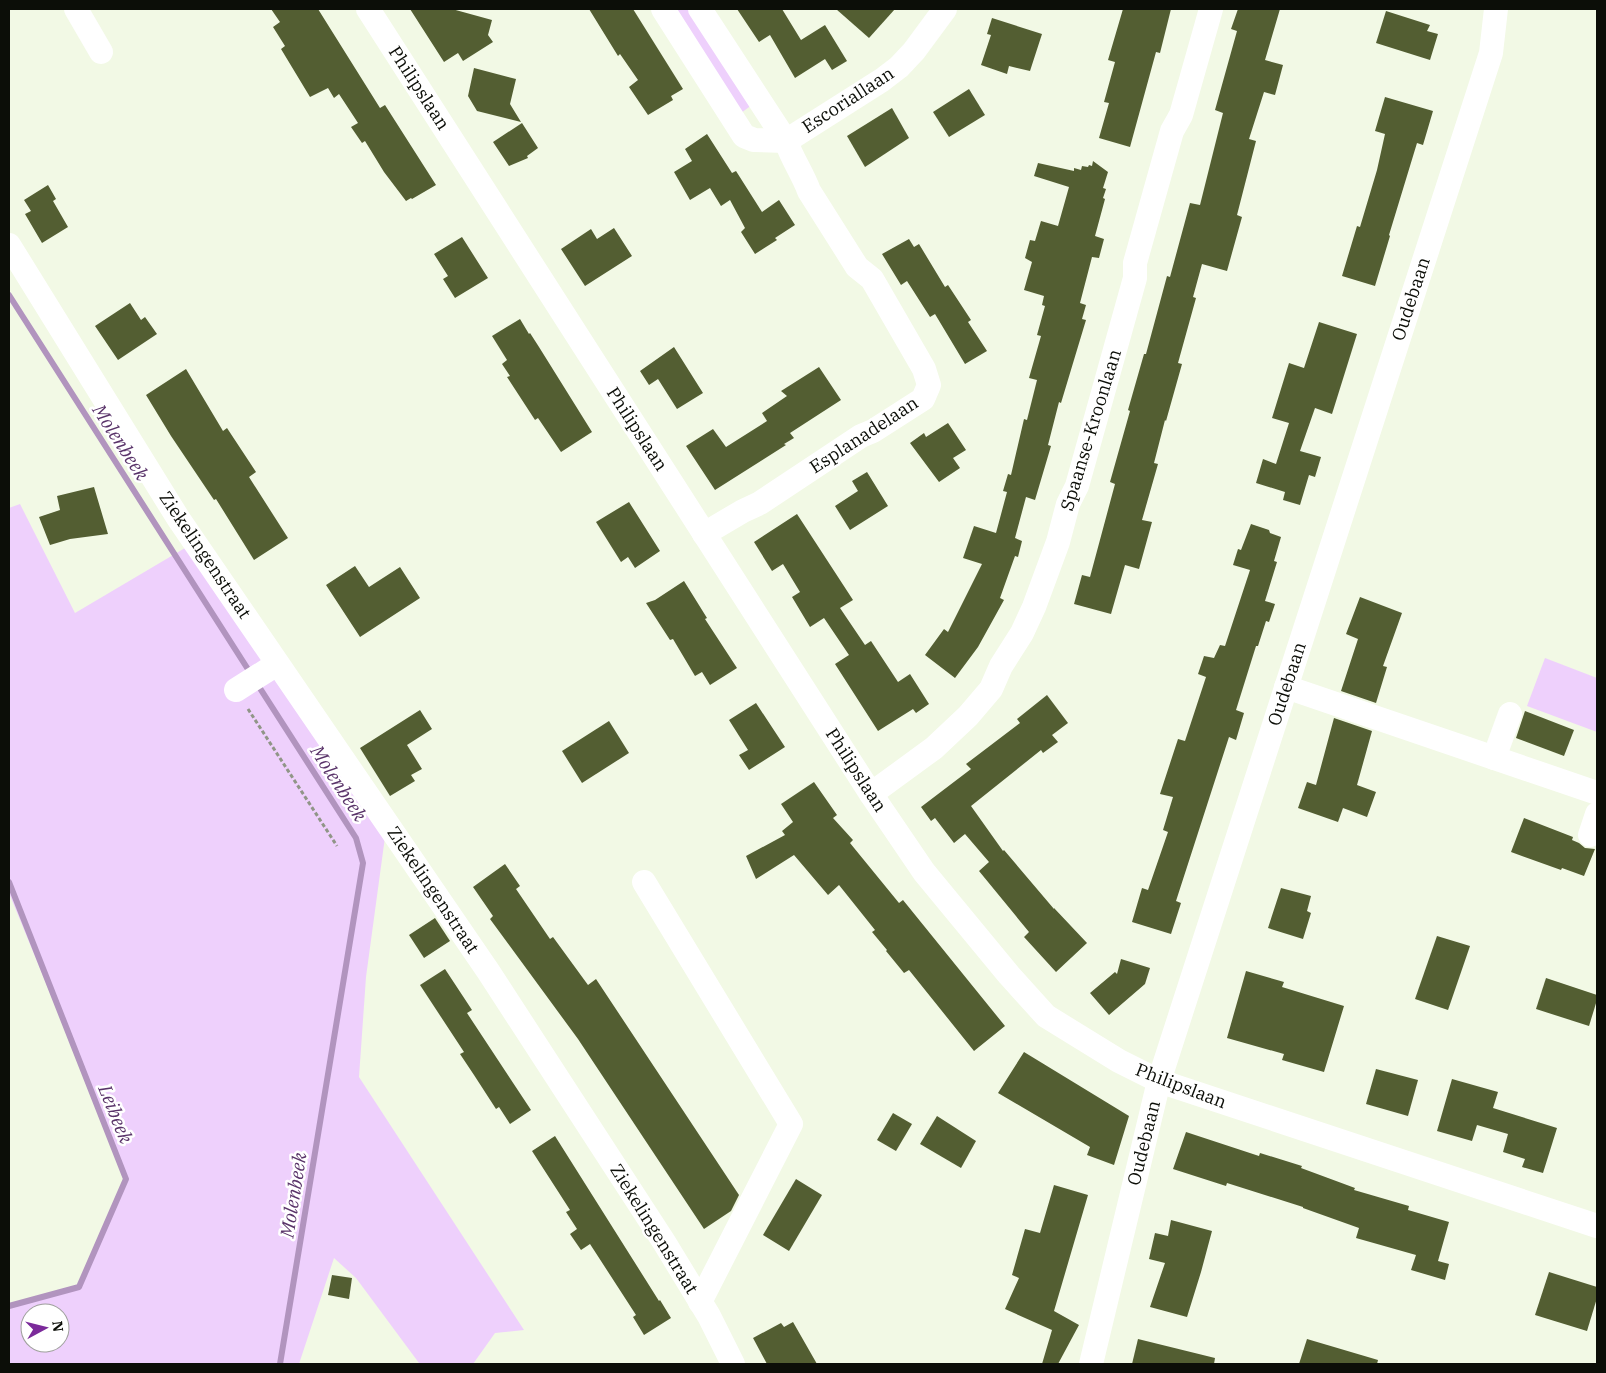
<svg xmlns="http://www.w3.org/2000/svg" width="1606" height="1373" viewBox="0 0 1606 1373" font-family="'IBM Plex Serif',serif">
<rect width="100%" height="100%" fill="#f2f9e5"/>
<!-- green -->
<g fill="#eed0fc" fill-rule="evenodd">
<polygon points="672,9 697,9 756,102 741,113"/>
<path d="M20,504l55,109 110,-65 200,289 -19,140 -7,100 165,253 -29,3 -22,31 -54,-1 -63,-85 -22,-20 -35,106h-290v-59l70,-18 47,-108 -117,-286v-385zM30,1313h30v30h-30z"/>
<polygon points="1545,658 1597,678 1597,732 1527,706"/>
</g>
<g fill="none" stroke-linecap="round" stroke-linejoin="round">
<!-- stream -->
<g stroke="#b194be" stroke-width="6">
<polyline points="9,295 251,674"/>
<polyline points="256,682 356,838 363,863 280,1364"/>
<polyline points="9,882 126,1179 79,1287 9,1306"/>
</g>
</g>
<!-- building -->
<g fill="#535e32">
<polygon points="271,9 318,9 380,108 385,105 436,185 412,199 411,198 406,201 384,172 365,141 362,143 351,127 358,123 339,94 334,98 328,88 310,97 281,49 285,46 273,27 280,22"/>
<polygon points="410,9 452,9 492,20 488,35 493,42 463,61 458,53 444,62"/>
<polygon points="589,9 633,9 683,89 671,96 673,100 648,115 629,87 638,80 620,54 618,56"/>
<polygon points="737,9 782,9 801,40 825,25 847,61 832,70 825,59 795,78 770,35 759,42"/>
<polygon points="836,9 895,9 869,38"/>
<polygon points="1123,9 1171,9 1160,53 1156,52 1130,147 1099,138 1109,103 1104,102 1115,62 1108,60"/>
<polygon points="1238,9 1280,9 1265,60 1283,65 1275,95 1264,92 1249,139 1256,141 1237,215 1242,217 1227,271 1202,264 1193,297 1196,298 1178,363 1182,364 1166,421 1165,420 1154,463 1158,464 1142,520 1152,522 1139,569 1125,565 1111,614 1074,604 1082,575 1090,577 1115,484 1110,482 1130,411 1128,410 1144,354 1146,354 1167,276 1170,277 1190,203 1200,205 1223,113 1215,110 1237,31 1231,29"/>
<polygon points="1386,11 1430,25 1427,31 1438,34 1430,60 1376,43"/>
<polygon points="992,18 1042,34 1030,71 1009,66 1007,74 981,65 991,35 987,34"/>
<polygon points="474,68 516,79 510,104 521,122 477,111 468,96"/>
<polygon points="969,89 985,115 949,137 933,112"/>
<polygon points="1385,97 1433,111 1423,145 1417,143 1389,235 1390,236 1375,286 1342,276 1357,226 1360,227 1377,170 1385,134 1375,131"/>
<polygon points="892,108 909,138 865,167 847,136"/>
<polygon points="522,123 538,148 527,156 528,158 509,166 493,142"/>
<polygon points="707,134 732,173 736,171 762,212 779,200 795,225 775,238 777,240 755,254 741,232 745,228 730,200 721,206 710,188 690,200 674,172 692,161 685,149"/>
<polygon points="1093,161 1108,172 1103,188 1106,189 1103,198 1105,199 1095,236 1104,239 1099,258 1092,257 1080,303 1086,305 1082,319 1086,320 1061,403 1059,402 1048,445 1051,446 1035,500 1026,497 1015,538 1022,541 1018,557 1015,556 1000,598 1004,600 978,647 955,678 925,655 944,629 948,632 982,564 963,558 974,526 996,533 1007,492 1003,491 1008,474 1011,475 1024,419 1027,420 1037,380 1029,378 1041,336 1037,335 1045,306 1042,305 1044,296 1024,290 1032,262 1025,258 1030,240 1035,241 1041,221 1058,226 1069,187 1034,176 1038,163 1074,171 1074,168 1081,170 1082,166 1088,167 1089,165 1092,166"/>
<polygon points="48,185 56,199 53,201 68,227 42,243 25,214 31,211 24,200"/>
<polygon points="614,228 632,256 585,286 561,249 591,229 597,239"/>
<polygon points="462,237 488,278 455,298 443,279 448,276 434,254"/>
<polygon points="909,239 914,247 919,244 945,287 948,285 971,320 968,322 987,351 965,364 935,314 930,317 907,281 901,285 882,254"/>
<polygon points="130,303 141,320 145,317 157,334 118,360 95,326"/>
<polygon points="520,319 529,334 530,333 539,347 592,432 561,452 538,418 535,420 507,377 510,376 502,364 507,360 492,336"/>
<polygon points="1319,322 1357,334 1332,414 1315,408 1300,451 1321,457 1315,477 1309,475 1300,505 1283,500 1285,492 1256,483 1263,459 1276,464 1289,423 1272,418 1289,363 1304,368"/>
<polygon points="674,347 703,393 677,409 658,379 649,385 640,371"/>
<polygon points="819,367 841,400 790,433 794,438 784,444 786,445 715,490 686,446 713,429 726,447 767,421 762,413 787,396 781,391"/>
<polygon points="186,369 223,431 227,428 256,472 249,477 288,538 254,560 216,499 214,500 171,436 146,395"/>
<polygon points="948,423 966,450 953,458 960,468 939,482 910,443 924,433 926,437"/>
<polygon points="867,472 888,506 850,530 835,506 858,491 852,481"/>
<polygon points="94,487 108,534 70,539 50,545 39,517 60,510 57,496"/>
<polygon points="629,502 660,551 635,568 628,557 621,562 596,522"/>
<polygon points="797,514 853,600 840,608 865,645 871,641 898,682 910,674 929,704 916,713 913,709 878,731 835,664 849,655 824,618 810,627 792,597 800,592 783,564 772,571 754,542"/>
<polygon points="1251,524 1269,530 1270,533 1281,537 1274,561 1277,562 1265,601 1275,604 1269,622 1266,621 1258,646 1256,646 1236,710 1244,713 1236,740 1229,737 1176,901 1181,903 1171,934 1132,922 1142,888 1148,890 1168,832 1163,830 1173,797 1160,794 1178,739 1185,741 1206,677 1198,674 1204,656 1214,658 1220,645 1225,646 1250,570 1233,565 1238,549 1241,550"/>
<polygon points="355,566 369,587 400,567 420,598 360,637 326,585"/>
<polygon points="684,581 707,618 705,619 737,668 710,685 702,672 695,676 673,639 670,640 646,603 655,600"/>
<polygon points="1360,597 1402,613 1383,666 1387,667 1376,703 1341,691 1358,639 1346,634"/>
<polygon points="1047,695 1068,723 1052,735 1058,742 1043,753 1041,750 971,806 1003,851 1004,850 1054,909 1054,908 1087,943 1056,972 1024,937 1029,932 979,871 989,862 965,834 954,843 935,818 931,821 921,807 971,769 966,764 1020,723 1017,719"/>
<polygon points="756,703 785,747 749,770 739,755 748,750 729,720"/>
<polygon points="420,710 432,729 407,745 422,769 411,775 415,781 390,796 360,748"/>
<polygon points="1525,711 1574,730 1564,756 1516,738"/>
<polygon points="1334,718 1372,731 1357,785 1376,792 1367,817 1343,808 1338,822 1298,808 1307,782 1316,785"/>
<polygon points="609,721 629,753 582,783 562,751"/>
<polygon points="814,782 837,815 833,818 853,840 850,843 899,903 903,900 1005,1026 974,1051 909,970 904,973 886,951 887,950 872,932 875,930 839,885 828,895 794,855 756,879 746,856 785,835 782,831 793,822 781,804"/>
<polygon points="1524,818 1573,837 1572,840 1579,843 1585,848 1595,849 1584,876 1562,868 1561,870 1511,852"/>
<polygon points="505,864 520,886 516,889 550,939 553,937 588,985 596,979 739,1195 731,1211 704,1229 578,1039 490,919 493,916 473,887"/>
<polygon points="1281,888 1311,896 1307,911 1311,913 1303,939 1268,928"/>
<polygon points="435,918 450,941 424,958 409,935"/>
<polygon points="1437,936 1470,946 1448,1010 1415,999"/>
<polygon points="1121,959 1150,968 1145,984 1109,1015 1090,993 1115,972 1117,974"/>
<polygon points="445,969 472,1010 467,1013 531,1110 510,1124 499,1107 496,1109 474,1075 460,1054 464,1052 420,985"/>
<polygon points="1246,971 1284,982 1282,987 1344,1006 1324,1072 1282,1060 1284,1054 1227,1038"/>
<polygon points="1546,978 1597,995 1597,1000 1589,1026 1536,1009"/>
<polygon points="1024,1052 1129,1116 1114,1165 1087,1155 1090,1147 998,1093"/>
<polygon points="1376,1069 1418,1080 1408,1116 1366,1104"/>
<polygon points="1452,1079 1498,1092 1493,1108 1557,1128 1543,1173 1522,1167 1525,1159 1503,1152 1508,1134 1477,1125 1472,1141 1437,1131"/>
<polygon points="893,1113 912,1124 896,1151 877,1140"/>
<polygon points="937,1116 976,1141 961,1168 920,1144"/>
<polygon points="1186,1132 1259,1156 1260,1153 1302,1166 1301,1168 1355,1188 1354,1190 1409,1206 1408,1210 1449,1222 1438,1261 1449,1264 1445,1280 1411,1270 1416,1255 1356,1238 1359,1228 1303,1208 1303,1207 1227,1183 1226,1186 1173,1169"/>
<polygon points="555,1136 659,1301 660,1300 671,1318 644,1335 633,1317 636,1315 590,1244 581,1250 570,1234 577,1229 566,1212 570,1210 532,1151"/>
<polygon points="796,1179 822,1195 789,1251 763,1235"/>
<polygon points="1054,1185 1088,1195 1054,1311 1079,1325 1058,1364 1042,1364 1052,1330 1005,1309 1019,1278 1012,1275 1025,1229 1040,1233"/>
<polygon points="1171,1220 1212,1231 1201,1272 1187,1317 1150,1307 1165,1263 1149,1259 1155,1233 1168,1236"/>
<polygon points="1549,1272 1597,1287 1597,1298 1587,1331 1535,1315"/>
<polygon points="332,1275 352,1278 349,1299 328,1295"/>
<polygon points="793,1322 817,1364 767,1364 753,1338 781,1323 784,1327"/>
<polygon points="1138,1339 1215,1358 1214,1364 1132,1364"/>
<polygon points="1307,1339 1378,1360 1377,1364 1299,1364"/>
</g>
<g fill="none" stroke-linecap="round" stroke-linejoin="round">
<!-- path -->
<polyline stroke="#909587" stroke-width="3" stroke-dasharray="4 2.5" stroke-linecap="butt" points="248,709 337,846"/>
<!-- minor -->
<g stroke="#fff" stroke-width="24">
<polyline points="76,9 101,52"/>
<polyline points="368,9 871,794 924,872 1009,975 1046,1016 1119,1061 1159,1081 1597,1226"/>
<polyline points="663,9 744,136 754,140 786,141"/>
<path d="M700,9l86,132c6,18 17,33 23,50l48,76 15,12 52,90 5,16 -6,14 -50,32 -12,5 -101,67 -17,8 -39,23"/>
<polyline points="786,141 882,80 899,67 914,51 945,9"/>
<polyline points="9,245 178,518 488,971 664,1242 709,1316 733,1364"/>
<polyline points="1286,687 1597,793"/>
<polyline points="236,690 277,664"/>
<polyline points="1494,758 1510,714"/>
<polyline points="871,794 934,748 968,716 991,689 1001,666 1022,633 1034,607 1058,542 1068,504 1077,486 1135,278 1135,263 1172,131 1181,115 1211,9"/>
<polyline points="1590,835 1597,814"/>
<polyline points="644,882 791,1124 700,1302"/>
<polyline points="1091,1364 1159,1081 1491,53 1496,9"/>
</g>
</g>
<g text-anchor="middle" stroke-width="5" stroke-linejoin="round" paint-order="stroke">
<!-- street labels -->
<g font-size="18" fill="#0c0e08" stroke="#fff">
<text transform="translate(419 88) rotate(57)" y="6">Philipslaan</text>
<text transform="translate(848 100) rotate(-33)" y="6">Escoriallaan</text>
<text transform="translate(1411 299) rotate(-72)" y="6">Oudebaan</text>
<text transform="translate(637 429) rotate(57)" y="6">Philipslaan</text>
<text transform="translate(1091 430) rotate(-73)" y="6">Spaanse-Kroonlaan</text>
<text transform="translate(864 435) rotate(-33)" y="6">Esplanadelaan</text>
<text transform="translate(205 555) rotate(56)" y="6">Ziekelingenstraat</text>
<text transform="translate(1287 684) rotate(-72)" y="6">Oudebaan</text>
<text transform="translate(856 770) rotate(57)" y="6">Philipslaan</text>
<text transform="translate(433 890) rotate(56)" y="6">Ziekelingenstraat</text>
<text transform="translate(1181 1086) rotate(21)" y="6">Philipslaan</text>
<text transform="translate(1144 1143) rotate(-76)" y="6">Oudebaan</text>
<text transform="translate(654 1229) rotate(58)" y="6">Ziekelingenstraat</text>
</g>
<!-- water labels -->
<g font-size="19" font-style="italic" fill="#593369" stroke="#fff">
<text transform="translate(121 442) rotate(57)" y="7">Molenbeek</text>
<text transform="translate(339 783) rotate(57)" y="7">Molenbeek</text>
<text transform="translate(116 1114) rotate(68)" y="7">Leibeek</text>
<text transform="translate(293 1195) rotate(-81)" y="7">Molenbeek</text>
</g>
</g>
<!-- border -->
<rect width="1606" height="1373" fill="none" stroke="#0c0e08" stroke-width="20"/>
<!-- north arrow -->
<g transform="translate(45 1328) rotate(83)"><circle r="24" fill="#ffffff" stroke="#9e9f9c"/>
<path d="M0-4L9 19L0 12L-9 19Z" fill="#7b2a9a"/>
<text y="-8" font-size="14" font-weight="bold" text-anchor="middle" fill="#0c0e08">N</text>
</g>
</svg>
